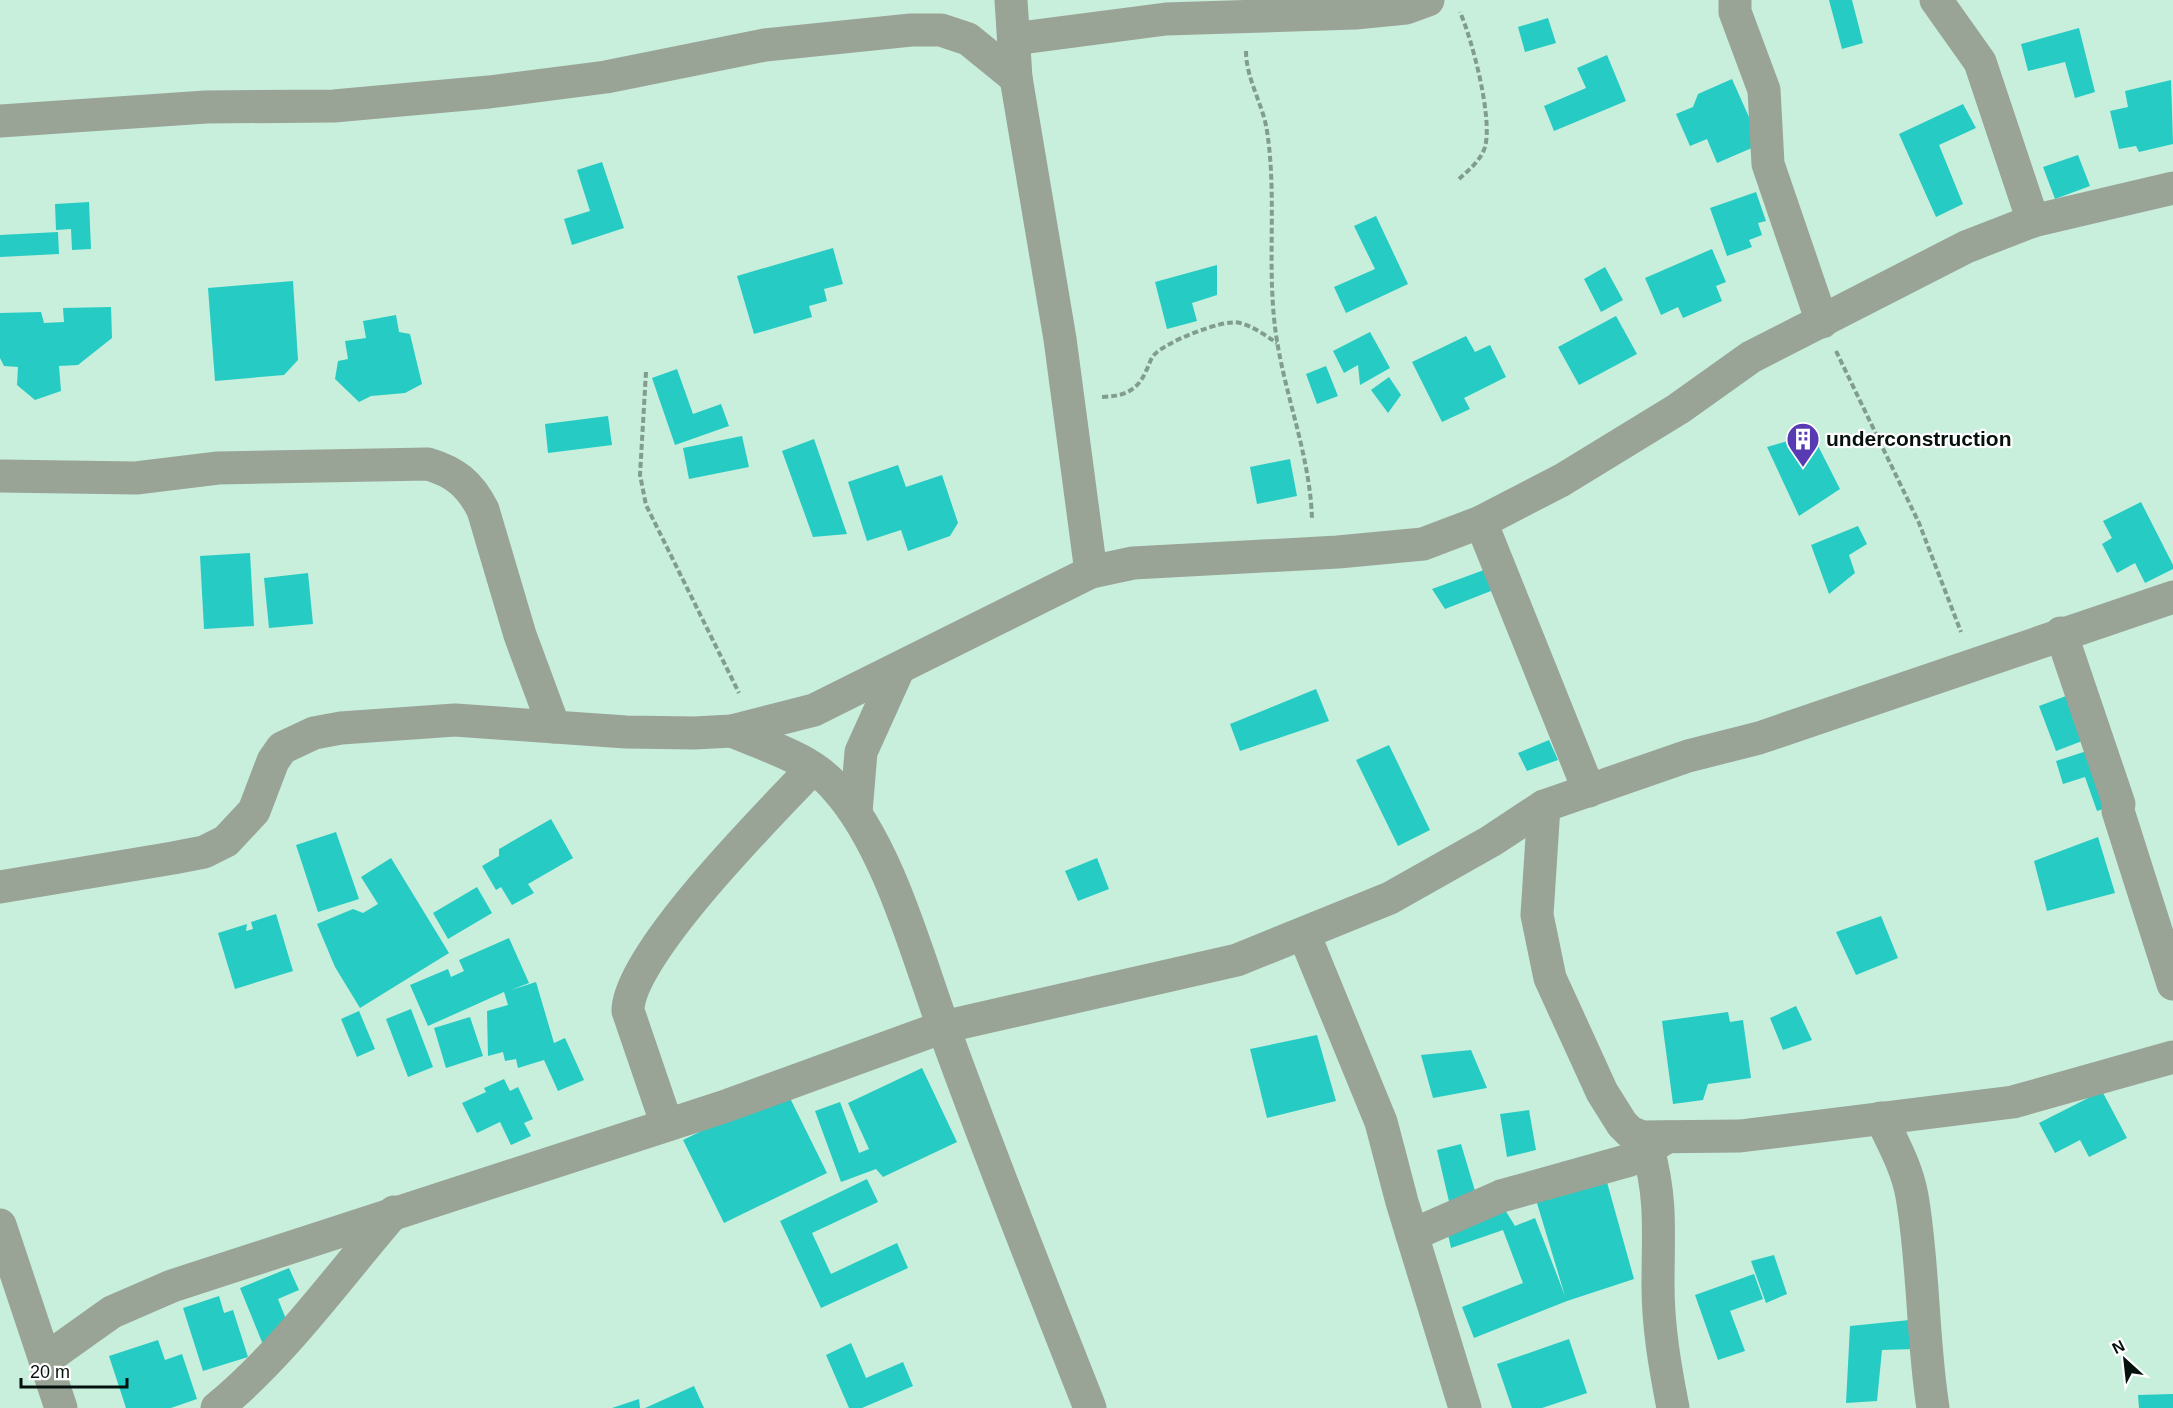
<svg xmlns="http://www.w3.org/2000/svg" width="2173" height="1408" viewBox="0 0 2173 1408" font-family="Helvetica,sans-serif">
<rect width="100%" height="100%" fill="#c8eedc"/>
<!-- building -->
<g fill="#26ccc3">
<polygon points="1829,0 1852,0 1863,43 1842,49"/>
<polygon points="1548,18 1556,43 1525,52 1518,27"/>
<polygon points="2079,28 2095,92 2075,98 2065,62 2028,71 2021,44"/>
<polygon points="1607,55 1626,101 1554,131 1544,106 1586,88 1577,68"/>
<polygon points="1732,79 1761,144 1717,163 1707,139 1690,146 1676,114 1693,107 1698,94"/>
<polygon points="2171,80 2173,144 2139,152 2136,146 2119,149 2110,111 2128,107 2125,91"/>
<polygon points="1963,104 1976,128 1939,145 1963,204 1936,217 1899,134"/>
<polygon points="2078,155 2090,186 2055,199 2043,167"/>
<polygon points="602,162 624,228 572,245 564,219 590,211 577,170"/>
<polygon points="1756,192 1766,221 1758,223 1762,235 1749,240 1752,247 1727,256 1710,208"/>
<polygon points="89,202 91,249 72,250 71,229 56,230 55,204"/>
<polygon points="1376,216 1408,284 1346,313 1334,287 1375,269 1354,226"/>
<polygon points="58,232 59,254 0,257 0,235"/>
<polygon points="833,248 843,284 824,289 827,301 809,306 812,317 754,334 737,276"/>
<polygon points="1712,249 1726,282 1716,286 1722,301 1683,318 1678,307 1661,315 1645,278"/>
<polygon points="1217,265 1217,295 1192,303 1197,321 1167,329 1155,282"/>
<polygon points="1605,267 1623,300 1601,312 1584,279"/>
<polygon points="293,281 298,360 284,375 215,381 208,288"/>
<polygon points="111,307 112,338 78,365 59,366 61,391 35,400 17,385 18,367 4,366 0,358 0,313 41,312 44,323 64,322 63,308"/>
<polygon points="396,315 399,332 410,334 422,384 405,393 371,396 359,402 335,379 338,361 348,359 345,341 366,338 363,321"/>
<polygon points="1616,316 1637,354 1579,385 1558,347"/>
<polygon points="1370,332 1390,368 1360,385 1358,365 1344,373 1333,351"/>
<polygon points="1466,336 1475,352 1490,345 1506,377 1464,398 1470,409 1442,422 1412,362"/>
<polygon points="1326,366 1338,396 1317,404 1306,374"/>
<polygon points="677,369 693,414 721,404 729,426 675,445 652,378"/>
<polygon points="1389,377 1401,395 1388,413 1371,390"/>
<polygon points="608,416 612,445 548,453 545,424"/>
<polygon points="1812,434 1840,489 1799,516 1767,447"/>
<polygon points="742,436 749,467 689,479 683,448"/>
<polygon points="814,439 847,534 813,537 782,451"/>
<polygon points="1290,459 1297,496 1257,504 1250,467"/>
<polygon points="898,465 906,487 942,475 958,523 950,536 908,551 901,530 867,541 848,482"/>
<polygon points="2141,502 2173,565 2173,569 2145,583 2135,563 2117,573 2102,544 2112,538 2103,521"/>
<polygon points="1858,526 1867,544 1849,555 1855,573 1829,594 1811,545"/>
<polygon points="250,553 254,626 204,629 200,556"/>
<polygon points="1484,570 1496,589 1445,609 1432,589"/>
<polygon points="308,573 313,624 269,628 264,578"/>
<polygon points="1316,689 1329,721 1240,751 1230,724"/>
<polygon points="2074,693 2090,738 2056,751 2039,706"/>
<polygon points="1549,740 1558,760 1527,771 1518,753"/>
<polygon points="1389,745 1430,830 1398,846 1356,760"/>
<polygon points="2099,747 2119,804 2097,811 2085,777 2063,784 2056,761"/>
<polygon points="551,819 573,858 528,884 534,893 512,905 501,887 496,890 482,866 499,856 499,849"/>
<polygon points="336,832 359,899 318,912 296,845"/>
<polygon points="2098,837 2115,893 2047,911 2034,861"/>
<polygon points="391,858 449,953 360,1008 335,967 317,924 353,909 363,913 378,904 361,877"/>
<polygon points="1097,858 1109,889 1078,901 1065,871"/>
<polygon points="477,887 492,913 448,939 433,913"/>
<polygon points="276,914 293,971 235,989 218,933 247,924 246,931 253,929 251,922"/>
<polygon points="1881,916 1898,958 1856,975 1836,932"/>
<polygon points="509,938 529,983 511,990 536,982 554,1043 565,1038 584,1080 558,1091 544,1060 518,1068 516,1059 505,1061 503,1052 488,1056 487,1011 508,1005 504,992 428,1026 410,985 448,969 451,977 464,971 459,960"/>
<polygon points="1796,1006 1812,1040 1783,1050 1770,1018"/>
<polygon points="411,1009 433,1067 408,1077 386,1019"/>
<polygon points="359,1011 375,1049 357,1057 341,1019"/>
<polygon points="1728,1012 1730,1022 1743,1020 1751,1078 1708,1084 1703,1100 1673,1104 1662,1021"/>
<polygon points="470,1017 483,1056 446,1068 434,1028"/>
<polygon points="1317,1035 1336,1101 1267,1118 1250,1049"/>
<polygon points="1471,1050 1487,1088 1433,1098 1421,1055"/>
<polygon points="922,1068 957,1142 883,1177 876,1169 841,1182 815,1111 840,1102 859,1153 869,1149 848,1103"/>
<polygon points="504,1079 510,1091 518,1087 533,1119 524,1123 531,1136 511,1145 500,1122 477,1133 462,1103 486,1092 484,1088"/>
<polygon points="786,1090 827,1173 724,1223 683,1140"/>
<polygon points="2102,1091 2127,1138 2089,1157 2080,1140 2055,1153 2039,1123"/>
<polygon points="1529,1110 1536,1150 1507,1157 1500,1114"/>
<polygon points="1461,1144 1478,1201 1451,1210 1437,1150"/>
<polygon points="1605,1175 1634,1279 1567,1301 1474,1338 1462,1307 1523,1283 1503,1230 1451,1248 1446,1225 1502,1205 1515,1226 1535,1218 1565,1296 1534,1193"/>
<polygon points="867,1179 878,1202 812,1233 831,1274 897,1243 908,1268 821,1308 780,1221"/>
<polygon points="1774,1255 1787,1294 1766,1303 1751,1261"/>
<polygon points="289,1268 299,1290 278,1299 286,1319 264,1347 240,1288"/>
<polygon points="1754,1274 1763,1299 1730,1311 1745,1351 1718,1360 1695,1295"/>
<polygon points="219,1296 224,1313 233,1310 248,1357 203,1371 183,1308"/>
<polygon points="1910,1320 1914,1349 1882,1350 1877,1401 1846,1403 1850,1326"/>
<polygon points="1569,1339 1587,1393 1542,1408 1512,1408 1497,1364"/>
<polygon points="158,1340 165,1360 182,1354 197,1399 171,1408 126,1408 109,1356"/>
<polygon points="851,1343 866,1378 903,1362 913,1386 862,1408 849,1408 826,1355"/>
<polygon points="694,1386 704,1408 645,1408"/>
<polygon points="2173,1394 2173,1408 2139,1408 2138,1395"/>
<polygon points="639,1399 640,1408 612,1408"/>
</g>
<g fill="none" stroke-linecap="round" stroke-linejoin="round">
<!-- path -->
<g stroke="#819d90" stroke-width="4" stroke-dasharray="6 3" stroke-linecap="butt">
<path d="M1246,51c0,28 17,53 21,80 10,64 0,131 8,196 8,65 35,126 37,192"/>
<path d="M1459,179c10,-9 22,-19 26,-32 8,-29 -13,-108 -25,-135"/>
<polyline points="1836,351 1919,523 1961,632"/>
<polyline points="646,372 640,475 646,505 739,693"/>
<path d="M1102,397c21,-1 35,-5 44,-26 3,-5 4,-12 8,-16 11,-13 71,-37 86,-32 13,3 26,13 37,20"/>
</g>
<!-- minor -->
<g stroke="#99a396" stroke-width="33">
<polyline points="1011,0 1016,78 1060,339 1091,572"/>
<polyline points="1735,0 1735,12 1764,90 1768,164 1822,322"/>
<polyline points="1936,0 1980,62 2033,221"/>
<polyline points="1014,39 1166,19 1355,13 1406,8 1428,0"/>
<polyline points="0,121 206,107 334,106 489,92 606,77 765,45 911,30 941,30 968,39 1016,78"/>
<path d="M0,476l136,2 82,-10 210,-4c27,8 42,20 55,46l37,125 34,92"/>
<polyline points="1481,522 1589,791"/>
<polyline points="2061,633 2119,804 2118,811 2173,984"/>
<path d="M732,731c34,15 78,27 103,56 53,58 81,165 108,239 46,128 97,255 147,382"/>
<polyline points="1544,806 1537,915 1550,978 1602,1092 1622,1124 1630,1132 1642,1137 1740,1136 2013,1102 2173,1057"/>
<polyline points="856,812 861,752 898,670"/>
<polyline points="0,887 173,858 204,852 226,841 254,811 273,761 282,748 314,733 341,728 455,720 626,732 694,733 732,731 814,710 1091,572 1133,563 1338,552 1423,544 1481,522 1562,480 1678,409 1751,357 1966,247 2033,221 2173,188"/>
<polyline points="1304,934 1381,1122 1402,1202 1465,1408"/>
<path d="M1881,1118c12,25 26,50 31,78 12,70 10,142 21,212"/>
<path d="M667,1125l-39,-114c-1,-55 143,-199 184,-242"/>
<path d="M1648,1149c14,51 10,84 10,136 0,42 7,82 15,123"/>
<polyline points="0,1225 61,1408"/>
<polyline points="1412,1235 1501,1196 1630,1160 1667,1137"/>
<polyline points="46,1359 112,1312 172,1286 723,1107 943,1027 1237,960 1390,898 1491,841 1544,806 1688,756 1759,738 2173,597"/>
<path d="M217,1408c68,-56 120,-130 177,-196"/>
</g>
</g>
<!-- icons -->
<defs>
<symbol id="building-pin" viewBox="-11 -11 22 30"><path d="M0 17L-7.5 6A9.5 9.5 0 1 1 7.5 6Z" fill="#573bb3" stroke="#fff"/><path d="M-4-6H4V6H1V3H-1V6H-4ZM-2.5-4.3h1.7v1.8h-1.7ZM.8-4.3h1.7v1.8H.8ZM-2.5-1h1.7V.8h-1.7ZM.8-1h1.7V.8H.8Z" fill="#fff"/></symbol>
</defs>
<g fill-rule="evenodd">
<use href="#building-pin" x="1784" y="420" width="38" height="52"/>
</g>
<g text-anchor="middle" stroke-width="4.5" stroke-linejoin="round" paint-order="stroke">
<!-- poi labels -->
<g font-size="21" font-weight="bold" fill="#05110c" stroke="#fff" text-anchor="start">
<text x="1826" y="446">underconstruction</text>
</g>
</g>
<!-- north arrow -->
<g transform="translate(2125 1360) rotate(333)" stroke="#ffffff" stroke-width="4.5" paint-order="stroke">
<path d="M0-4.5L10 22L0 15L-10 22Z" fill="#05110c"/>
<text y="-9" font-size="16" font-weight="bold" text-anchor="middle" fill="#05110c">N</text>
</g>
<!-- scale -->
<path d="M21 1378v9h106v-9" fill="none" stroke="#05110c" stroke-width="3"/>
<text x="30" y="1378" font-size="18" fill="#05110c" stroke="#ffffff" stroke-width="4.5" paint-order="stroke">20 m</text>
</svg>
